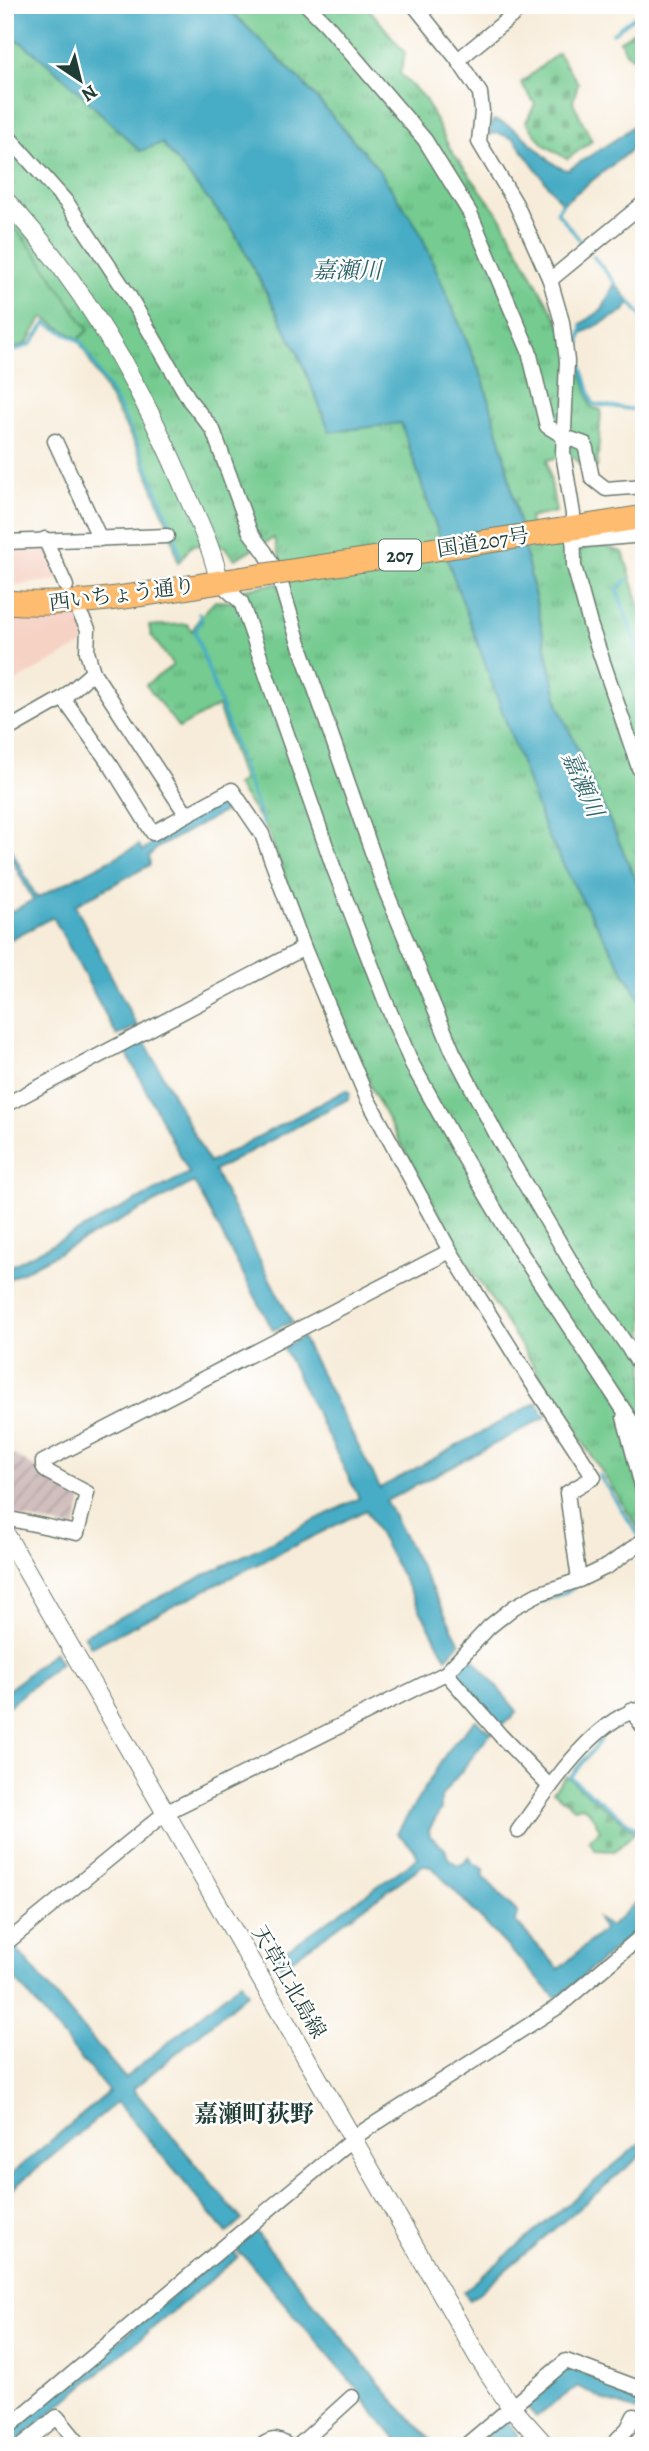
<svg xmlns="http://www.w3.org/2000/svg" width="649" height="2451" viewBox="0 0 649 2451" font-family="Alegreya,'Noto Serif JP',serif">
<defs>
<pattern id="industrial-furrows" width="10" height="10" patternUnits="userSpaceOnUse" patternTransform="scale(1.75)"><rect width="10" height="10" fill="#d1bfbe"/><path d="M-1 1l2-2M0 10L10 0M9 11l2-2" fill="none" stroke="#a99c9b"/></pattern>
<pattern id="grass-tufts" width="24" height="20" patternUnits="userSpaceOnUse" patternTransform="scale(1.75)"><rect width="24" height="20" fill="#74cb90"/><path d="M3 7l-1-3M5 7V3M7 7l1-3M15 17l-1-3M17 17v-4M19 17l1-3" fill="none" stroke="#5fa676"/></pattern>
<pattern id="cemetery-stones" width="16" height="16" patternUnits="userSpaceOnUse" patternTransform="scale(1.75)"><rect width="16" height="16" fill="#74cb90"/><path d="M2 7V4a2 2 0 0 1 4 0v3zM10 15v-3a2 2 0 0 1 4 0v3z" fill="#5fa676"/></pattern>
</defs>
<rect width="100%" height="100%" fill="#fff"/>
<filter id="ink" filterUnits="userSpaceOnUse"><feTurbulence type="fractalNoise" baseFrequency=".0143" numOctaves="2"/><feDisplacementMap in="SourceGraphic" scale="14" xChannelSelector="R" yChannelSelector="G"/><feConvolveMatrix kernelMatrix="1 2 1 2 8 2 1 2 1" color-interpolation-filters="sRGB"/></filter>
<filter id="wash" filterUnits="userSpaceOnUse"><feTurbulence type="fractalNoise" baseFrequency=".00686" numOctaves="4" result="noise"/><feDisplacementMap in="SourceGraphic" scale="28" xChannelSelector="R" yChannelSelector="G"/><feGaussianBlur stdDeviation="1.57" result="paint"/><feColorMatrix in="noise" values="0 0 0 0 0 0 0 0 0 0 0 0 0 0 0 0 0 1.4 0 .05"/><feComposite in="paint" operator="in"/></filter>
<g filter="url(#wash)">
<rect width="100%" height="100%" fill="#f7ecd9"/>
<!-- built -->
<g fill="#f6d2c4">
<polygon points="50,546 65,580 5,586 5,550"/>
<polygon points="77,615 83,627 84,644 5,687 5,618 23,621"/>
</g>
<!-- industrial -->
<polygon fill="url(#industrial-furrows)" points="5,1450 83,1495 75,1529 5,1514"/>
<!-- grass -->
<g fill="url(#grass-tufts)" stroke="#4a8462" stroke-width="2">
<polygon points="225,5 366,5 405,53 400,74 425,99 450,149 502,219 544,297 576,350 591,407 601,410 597,468 585,468 571,455 547,460 556,512 529,518 534,544 565,539 573,553 596,544 623,552 644,620 644,898 559,707 503,450 483,379 419,230 376,166 304,84"/>
<polygon points="13,40 21,42 61,74 140,151 162,143 234,231 298,353 330,432 401,423 446,556 582,900 644,1006 644,1537 456,1245 373,1092 310,943 267,829 236,785 243,781 218,706 179,728 146,685 173,665 151,635 149,626 187,624 192,631 200,617 215,601 238,602 244,589 287,582 274,538 235,559 224,546 192,545 178,563 171,533 137,448 78,339 43,317 27,343 5,352 25,240 5,217 5,43"/>
</g>
<!-- cemetery -->
<g fill="url(#cemetery-stones)" stroke="#4a8462" stroke-width="2">
<polygon points="644,24 644,66 626,52 620,41"/>
<polygon points="558,53 578,83 573,102 592,141 567,159 543,144 526,122 535,104 521,83"/>
<polygon points="566,1776 635,1832 615,1851 595,1850 589,1840 600,1830 591,1814 583,1806 574,1808 553,1791"/>
</g>
<!-- park -->
<polygon fill="#74cb90" stroke="#4a8462" stroke-width="2" points="5,217 38,256 88,330 79,339 43,317 27,343 5,352"/>
<!-- water -->
<g fill="#46acc5" stroke="#32747c" stroke-width="2">
<polygon points="5,5 225,5 304,84 376,166 419,230 483,379 503,450 559,707 644,898 644,1006 582,900 546,832 446,556 401,423 330,432 298,353 234,231 162,143 140,151 61,75 21,42 13,40 5,43"/>
<path d="M644,116v24l-82,64 -48,-65 -16,-6 -9,2 4,-15c33,6 52,47 75,50l54,-35z"/>
<polygon points="615,283 630,302 624,311 583,333 581,324 602,310"/>
<polygon points="233,801 234,803 228,807 229,809 158,847 149,856 150,865 75,905 137,1026 117,1036 53,917 5,942 5,915 33,900 5,847 5,838 37,898 139,845 143,851 155,840 225,802 227,805"/>
<polygon points="144,1040 209,1163 346,1090 350,1093 348,1099 214,1171 292,1322 273,1330 194,1182 5,1281 5,1269 189,1173 125,1050"/>
<polygon points="302,1337 380,1488 537,1402 546,1417 386,1501 460,1643 446,1658 366,1510 91,1647 84,1635 359,1498 283,1347"/>
<polygon points="54,1652 61,1663 5,1709 5,1693"/>
<polygon points="471,1656 517,1711 509,1720 499,1726 456,1672"/>
<polygon points="476,1720 491,1733 441,1797 441,1809 429,1830 430,1836 445,1849 448,1858 456,1864 463,1864 469,1857 473,1863 484,1869 484,1877 518,1913 515,1921 559,1969 603,1930 598,1918 610,1927 644,1895 644,1923 559,1997 555,1997 433,1868 423,1865 281,1967 275,1958 418,1858 414,1849 397,1833 450,1747"/>
<polygon points="15,1947 125,2078 241,1982 248,1993 133,2089 242,2220 227,2233 117,2102 5,2195 5,2179 109,2092 5,1967 5,1955"/>
<polygon points="644,2140 644,2153 470,2300 463,2292"/>
<polygon points="251,2231 256,2232 392,2399 437,2446 402,2446 361,2397 359,2391 244,2256 241,2255 233,2245"/>
<polygon points="230,2247 238,2257 11,2446 5,2446 5,2437"/>
<polygon points="566,2366 640,2397 644,2396 644,2413 606,2401 578,2386 536,2417 525,2405"/>
<polygon points="506,2420 517,2434 517,2438 506,2446 473,2446"/>
</g>
<g fill="none" stroke-linecap="round" stroke-linejoin="round">
<!-- stream -->
<g stroke="#46acc5" stroke-width="3.5">
<polyline points="613,33 644,9"/>
<polyline points="562,204 557,212 583,244"/>
<polyline points="593,256 615,283"/>
<polyline points="630,302 644,319"/>
<polyline points="582,327 578,355 593,404 644,411"/>
<polyline points="5,355 31,344 46,323 81,342 122,413 139,447 173,530 180,557"/>
<polyline points="627,580 617,589 644,668"/>
<polyline points="199,613 201,619 195,632 263,824"/>
<polyline points="599,1475 641,1539"/>
<polyline points="523,1610 573,1589"/>
<polyline points="505,1623 515,1616"/>
<polyline points="487,1640 497,1629"/>
<polyline points="472,1657 478,1649"/>
<polyline points="601,1740 570,1777 644,1835"/>
</g>
</g>
</g>
<g filter="url(#ink)">
<g fill="none" stroke-linecap="round" stroke-linejoin="round">
<defs>
<g id="minor">
<polyline points="307,5 326,24 425,140 470,213 529,351 547,426 565,437 585,444 592,478 606,489 644,486"/>
<polyline points="414,5 458,60 480,93 482,111 479,142 516,204 550,280 562,322 567,361 563,453 573,514 574,566 590,624 639,768 644,776"/>
<polyline points="458,60 525,5"/>
<polyline points="5,133 67,203 129,296 190,401 213,430 250,532 265,552 278,574 298,640 385,889 453,1052 502,1145 574,1267 644,1371"/>
<polyline points="550,280 644,203"/>
<polyline points="55,441 100,539"/>
<polyline points="45,539 66,586"/>
<polyline points="573,541 644,535"/>
<polyline points="5,542 167,536"/>
<polyline points="219,582 241,602 334,869 385,1000 412,1064 462,1154 517,1247 644,1441"/>
<polyline points="93,672 186,814"/>
<polyline points="63,698 112,767 153,833 232,790 262,834 304,948 367,1098 450,1251 531,1381 594,1477 567,1493 579,1580"/>
<polyline points="5,731 63,698 93,672 87,652 88,629 80,614"/>
<polyline points="5,1105 304,948"/>
<polyline points="624,1417 644,1494"/>
<polyline points="5,1518 77,1533 87,1493 46,1471 43,1466 43,1462 450,1251"/>
<polyline points="446,1673 501,1736 550,1787"/>
<polyline points="631,1710 644,1728"/>
<path d="M518,1831c26,-36 79,-118 126,-122"/>
<polyline points="5,1944 165,1813 446,1673 489,1627 514,1607 538,1594 579,1580 608,1566 644,1540"/>
<polyline points="5,2430 359,2134 559,2006 644,1934"/>
<polyline points="21,2446 57,2417 81,2446"/>
<path d="M261,2446c11,-8 16,-8 27,0"/>
<polyline points="298,2446 352,2397"/>
<polyline points="465,2446 566,2361 644,2390"/>
<polyline points="611,2446 628,2428 634,2416"/>
</g>
<g id="tertiary">
<path d="M5,200c80,84 139,191 183,297 12,28 26,55 31,85"/>
<polyline points="5,1533 478,2357 511,2407 546,2446"/>
</g>
<g id="trunk">
<polyline points="561,530 644,517"/>
<path d="M5,602c81,6 155,-11 234,-23"/>
</g>
</defs>
<!-- minor casing -->
<use href="#minor" stroke="#6b7a6e" stroke-width="17"/>
<!-- tertiary casing -->
<use href="#tertiary" stroke="#6b7a6e" stroke-width="20"/>
<!-- trunk casing -->
<use href="#trunk" stroke="#6b7a6e" stroke-width="25"/>
<!-- minor -->
<use href="#minor" stroke="#fff" stroke-width="14"/>
<!-- tertiary -->
<use href="#tertiary" stroke="#fff" stroke-width="18"/>
<!-- trunk -->
<use href="#trunk" stroke="#fdbc70" stroke-width="23"/>
<defs>
<polyline id="trunk-bridge" points="239,579 561,530"/>
</defs>
<!-- trunk-bridge casing -->
<use href="#trunk-bridge" stroke="#6b7a6e" stroke-width="25" stroke-linecap="butt"/>
<!-- trunk-bridge -->
<use href="#trunk-bridge" stroke="#fdbc70" stroke-width="23"/>
</g>
</g>
<g text-anchor="middle" stroke-width="5" stroke-linejoin="round" paint-order="stroke">
<!-- shield labels -->
<rect fill="#fff" stroke="#627771" stroke-width="2" x="379" y="539.5" width="42" height="31" rx="5"/>
<g font-size="19" font-weight="bold" fill="#1f3d34">
<text x="400" y="562">207</text>
</g>
<!-- street labels -->
<g font-size="21" fill="#1f3d34" stroke="#fff">
<text transform="translate(483 542) rotate(-9)" y="7">国道207号</text>
<text transform="translate(122 594) rotate(-7)" y="7">西いちょう通り</text>
<text transform="translate(289 1982) rotate(60)" y="7">天草江北島線</text>
</g>
<!-- water labels -->
<g font-size="23" font-style="italic" fill="#2d6467" stroke="#fff">
<text x="347" y="278">嘉瀬川</text>
<text transform="translate(583 784) rotate(66)" y="8">嘉瀬川</text>
</g>
<!-- quarter labels -->
<g font-size="24" font-weight="bold" fill="#1f3d34" stroke="#fff">
<text x="254" y="2122">嘉瀬町荻野</text>
</g>
</g>
<!-- margin -->
<rect width="649" height="2451" fill="none" stroke="#fff" stroke-width="28"/>
<!-- north arrow -->
<g transform="translate(80 80) rotate(145)" stroke="#ffffff" stroke-width="5" paint-order="stroke">
<path d="M0-5L12 26L0 18L-12 26Z" fill="#1f3d34"/>
<text y="-10" font-size="19" font-weight="bold" text-anchor="middle" fill="#1f3d34">N</text>
</g>
</svg>
